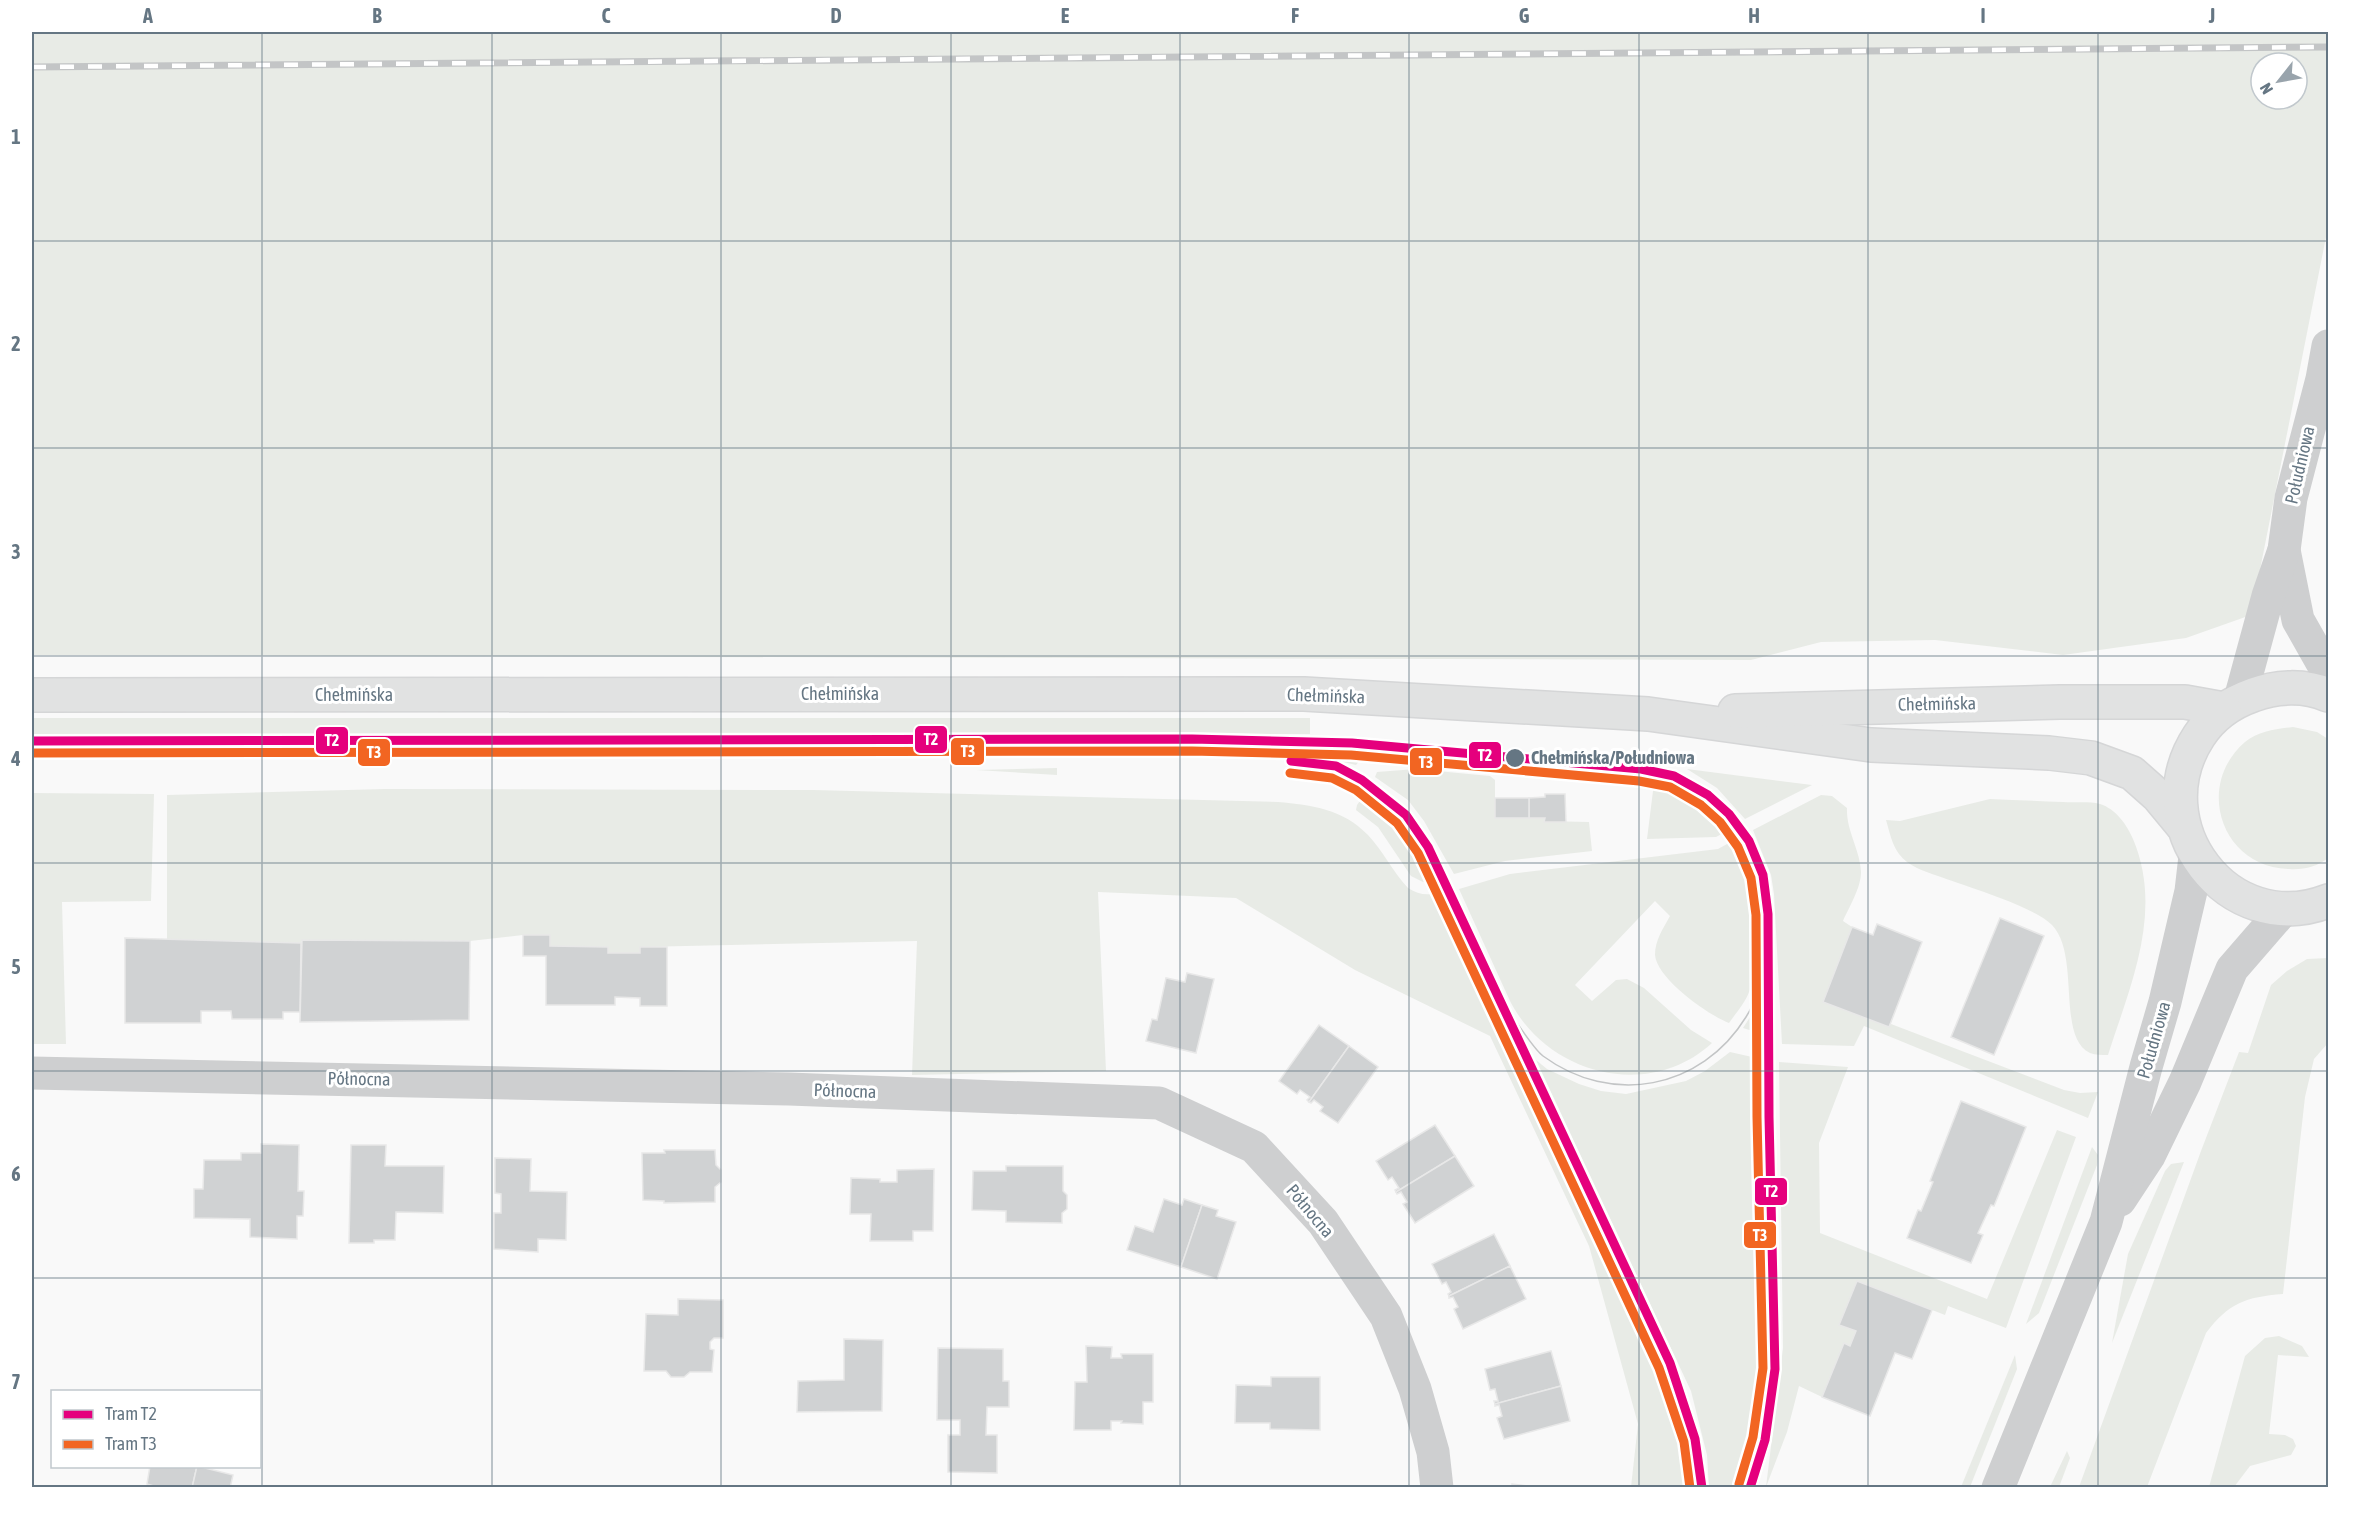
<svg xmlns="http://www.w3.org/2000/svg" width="2360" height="1519" viewBox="0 0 2360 1519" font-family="'Asap Condensed',sans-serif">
<rect width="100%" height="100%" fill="#f9f9f9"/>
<!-- green -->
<g fill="#e8ebe6" fill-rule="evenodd">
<path d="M32,32h2296v195l-77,388 -65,23 -123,17 -128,-15 -114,2 -70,18 -1719,-5zM2261,63h36v36h-36z"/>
<polygon points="1310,718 1310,734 32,735 32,718"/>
<path d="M2293,727l24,5 11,7v119c-11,9 -25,12 -39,11 -67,-1 -95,-83 -44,-127 14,-11 31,-13 48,-15z"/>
<polygon points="1306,749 1368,750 1356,765 1306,753"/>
<polygon points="1057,768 1057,775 976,770"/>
<polygon points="1416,769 1490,776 1495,780 1495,818 1545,818 1544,821 1589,822 1592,851 1505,861 1454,874 1424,821 1408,800 1375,777 1377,772"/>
<polygon points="1687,769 1812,785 1745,819 1717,788"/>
<path d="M1654,783c37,12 49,18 77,46l-15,8 -69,2z"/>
<path d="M385,789l428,1 465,12c34,3 65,7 90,33 15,16 25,37 40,53 11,7 20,8 32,4l91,185 145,321c12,32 17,55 17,89h-62l7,-63 -49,-178 -99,-210 -135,-66 -119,-72 -138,-6 8,179 -194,4 5,-134 -276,6 -1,6h-32v-6l-58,-1 -27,-11 -53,6 -168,-1 -1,3 -134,-4v-144z"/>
<path d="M1368,790c36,30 46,48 66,89l-11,3 -12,-6 -33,-49 -22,-17 1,-5z"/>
<polygon points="32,793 154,794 151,901 62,902 66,1044 32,1044"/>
<path d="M1821,795l11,1 15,12c-1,23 13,41 14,64 0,16 -12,35 -18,49l9,6 -29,75 66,25 2,-3 173,66 16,3 18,-1 -10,26 -224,-92 -10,20 -72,-2 -8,-150 -3,-19 -18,-45z"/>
<path d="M1990,799c25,1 49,2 73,3 12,1 26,-1 37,2 16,5 27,21 33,35 31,73 -3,147 -25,216 -6,0 -13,0 -18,-2 -34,-16 -9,-98 -38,-128 -19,-19 -87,-39 -114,-49 -14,-5 -29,-9 -39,-22 -7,-9 -10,-24 -13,-34l14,1z"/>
<path d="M1736,839c6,11 12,22 16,34 11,31 11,89 -3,119 -4,11 -13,21 -20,31 -21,-8 -72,-44 -74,-68 0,-15 8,-26 15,-39l-15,-15 -80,84 17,16 24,-21 11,-1 17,9 47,42 21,13c-63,58 -164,32 -202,-42l-51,-112 51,-15 208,-25z"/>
<path d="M2328,958v85l-14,16 -9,38 -22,197c-38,3 -54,9 -77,39l-59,154h-68l122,-336 38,-99 9,1 23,-68 16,-14 20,-12z"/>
<polygon points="1764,982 1764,1034 1762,1034 1743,1028 1754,1011"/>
<polygon points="1730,1052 1761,1059 1765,1332 1758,1429 1738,1487 1709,1488 1707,1455 1691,1391 1536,1060 1547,1069 1579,1084 1601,1091 1626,1094 1686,1081 1705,1071"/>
<polygon points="1779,1062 1848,1067 1819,1143 1820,1233 1987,1299 2057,1130 2076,1137 2006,1328 1948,1306 1945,1315 1857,1281 1840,1325 1856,1331 1850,1346 1844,1343 1822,1397 1799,1386 1787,1432 1766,1487 1783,1348"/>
<polygon points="2092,1147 2098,1155 2097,1165 2039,1313 2026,1324"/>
<polygon points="2184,1162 2112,1343 2128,1254 2165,1171 2171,1164"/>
<polygon points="2279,1336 2302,1346 2309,1357 2278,1355 2269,1434 2285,1435 2293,1439 2296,1446 2291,1455 2250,1466 2234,1487 2209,1487 2245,1356 2265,1338"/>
<polygon points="2015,1355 2017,1369 1970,1487 1961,1487"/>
<polygon points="2067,1451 2070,1458 2059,1487 2050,1487"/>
</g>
<!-- building -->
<g fill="#d0d2d3" stroke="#e8e8e8" stroke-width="1.5">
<polygon points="1545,794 1565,794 1566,822 1544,822 1545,818 1529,818 1529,798 1545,797"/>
<rect x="1495" y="798" width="34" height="20"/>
<polygon points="2000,918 2044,936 1994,1055 1951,1037"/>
<polygon points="1877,924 1922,942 1889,1027 1823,1002 1852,927 1873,935"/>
<polygon points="523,935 550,935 550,946 608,947 608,953 640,953 640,947 667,947 667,1006 640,1006 640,998 615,997 615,1005 546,1005 546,956 523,956"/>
<polygon points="125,938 301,943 300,1012 283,1012 283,1019 232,1019 231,1011 201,1011 201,1023 125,1023"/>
<polygon points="302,940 470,941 469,1020 300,1022"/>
<polygon points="1187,973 1214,979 1196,1053 1146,1041 1152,1019 1157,1020 1166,978 1185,982"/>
<polygon points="1319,1025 1349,1046 1309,1102 1307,1100 1310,1097 1300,1090 1297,1094 1279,1081"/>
<polygon points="1349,1046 1378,1067 1338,1123 1320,1111 1323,1107 1314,1100 1311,1103 1309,1102"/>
<polygon points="1961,1101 2026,1127 1994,1206 1991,1205 1978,1233 1983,1235 1971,1263 1907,1238 1918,1210 1921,1211 1933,1182 1930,1181"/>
<polygon points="1435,1125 1455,1156 1396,1192 1395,1190 1399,1188 1392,1177 1388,1180 1376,1161"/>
<polygon points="261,1144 299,1145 298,1191 304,1191 303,1216 297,1216 297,1239 250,1237 250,1219 194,1218 194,1189 203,1189 204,1160 241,1160 241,1153 261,1153"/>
<polygon points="351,1145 386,1145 385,1166 444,1166 443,1213 396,1212 395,1240 374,1240 374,1243 349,1243"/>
<polygon points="664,1150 715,1150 716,1165 721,1170 721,1182 715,1187 715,1202 664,1203 664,1201 643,1200 642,1153 665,1153"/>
<polygon points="1455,1156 1474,1186 1415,1223 1403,1204 1407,1202 1401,1192 1397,1194 1396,1192"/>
<polygon points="495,1158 531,1159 530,1191 567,1192 566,1240 538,1239 538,1252 494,1249 494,1213 501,1213 501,1194 495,1193"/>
<polygon points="1006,1166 1063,1166 1063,1191 1067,1195 1067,1209 1062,1213 1062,1223 1006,1222 1006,1211 972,1210 973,1171 1006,1171"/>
<polygon points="934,1169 933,1231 913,1231 913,1241 870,1241 871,1214 850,1214 851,1178 880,1179 880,1182 897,1182 897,1170"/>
<polygon points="1164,1199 1182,1205 1184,1199 1202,1205 1181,1267 1127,1250 1135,1226 1153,1232"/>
<polygon points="1202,1205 1218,1210 1216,1216 1236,1222 1217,1279 1181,1267"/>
<polygon points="1494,1234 1510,1266 1449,1296 1448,1294 1451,1292 1446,1282 1442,1284 1432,1264"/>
<polygon points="1510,1266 1526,1299 1463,1329 1454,1309 1458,1307 1453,1297 1449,1298 1449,1296"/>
<polygon points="1857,1281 1932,1310 1912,1359 1895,1353 1870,1416 1822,1397 1844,1343 1850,1346 1856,1331 1839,1325"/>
<polygon points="678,1299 723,1300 723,1338 714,1338 710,1342 710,1349 714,1350 712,1372 690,1372 684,1377 671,1377 666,1371 644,1371 646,1314 678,1315"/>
<polygon points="844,1339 883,1340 882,1411 797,1412 798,1381 844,1380"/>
<polygon points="1086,1346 1112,1347 1111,1358 1122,1358 1121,1354 1153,1354 1153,1402 1143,1402 1143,1424 1121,1423 1122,1421 1111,1421 1111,1430 1074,1430 1075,1382 1087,1382"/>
<polygon points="938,1348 1003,1349 1003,1381 1009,1381 1009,1407 987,1407 986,1435 997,1435 997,1473 948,1472 948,1435 960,1435 960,1420 937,1420"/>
<polygon points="1551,1351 1561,1386 1495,1404 1494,1401 1498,1401 1495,1389 1490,1390 1485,1369"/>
<polygon points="1271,1377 1320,1377 1320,1430 1270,1429 1270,1423 1235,1423 1236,1385 1271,1386"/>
<polygon points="1561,1386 1570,1421 1504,1439 1497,1418 1502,1416 1499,1405 1495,1406 1495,1404"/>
<polygon points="150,1466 197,1466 192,1488 154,1488 154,1486 147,1484"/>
<polygon points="197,1466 233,1475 230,1488 192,1488"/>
<polygon points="1512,1484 1545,1488 1512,1488"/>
</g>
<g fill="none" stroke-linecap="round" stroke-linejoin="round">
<defs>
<g id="major">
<polyline points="32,695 1304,694 1648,714 1871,745 2049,753 2091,758 2132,773 2158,796 2182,825"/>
<path d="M2328,695c-23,-10 -51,-9 -75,0 -23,8 -41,21 -54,41 -58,88 29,204 129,165"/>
<polyline points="1735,711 2060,702 2185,702 2224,709"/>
</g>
</defs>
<!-- major casing -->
<use href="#major" stroke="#d5d6d7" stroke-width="36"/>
<!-- minor -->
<g stroke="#cecfd0" stroke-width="33">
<polyline points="2284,550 2298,620 2328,673"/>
<polyline points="2240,699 2268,596 2284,550 2291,498 2322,379 2328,346"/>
<polyline points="32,1073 789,1089 1159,1103 1254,1147 1323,1222 1386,1316 1415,1389 1433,1452 1437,1488"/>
<polyline points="2120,1200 2149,1156 2185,1082 2232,969 2284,909"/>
<polyline points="1998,1488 2106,1222 2146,1067 2165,1002 2191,891 2195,856"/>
</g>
<!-- major -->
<use href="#major" stroke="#e1e2e2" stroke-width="33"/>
<!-- tram -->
<path stroke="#c3c5c6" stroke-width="1.5" d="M1497,993c10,14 34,54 46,63 68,50 158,34 203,-39 12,-19 16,-43 21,-65"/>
<defs>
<polyline id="rail" points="32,67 2328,47"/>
</defs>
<!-- rail casing -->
<use href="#rail" stroke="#c3c5c6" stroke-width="7"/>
<!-- rail -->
<use href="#rail" stroke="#fff" stroke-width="4.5" stroke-dasharray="14" stroke-linecap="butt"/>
<defs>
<g id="tram-1">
<polyline points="32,741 1192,739 1352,743 1641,769 1674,776 1708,795 1729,814 1749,841 1763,875 1768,914 1769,1117 1775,1369 1765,1440 1750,1488"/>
<polyline points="1291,761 1336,766 1362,780 1406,815 1428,847 1670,1363 1695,1439 1702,1488"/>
</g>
<g id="tram-2">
<polyline points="32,753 1192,751 1351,755 1639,781 1670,787 1701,805 1720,822 1738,847 1751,878 1756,915 1757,1117 1763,1368 1753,1437 1739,1484"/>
<polyline points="1290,773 1332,778 1356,790 1397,823 1418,853 1659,1368 1684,1442 1690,1488"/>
</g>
</defs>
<!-- tram-1 casing -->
<use href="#tram-1" stroke="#fff" stroke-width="14"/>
<!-- tram-2 casing -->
<use href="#tram-2" stroke="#fff" stroke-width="14"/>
<!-- tram-1 -->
<use href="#tram-1" stroke="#e5007d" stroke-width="9"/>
<!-- tram-2 -->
<use href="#tram-2" stroke="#f26522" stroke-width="9"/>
</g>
<!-- grid -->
<path fill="none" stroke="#657683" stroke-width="1.5" stroke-opacity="0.55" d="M262,32v1456M492,32v1456M721,32v1456M951,32v1456M1180,32v1456M1409,32v1456M1639,32v1456M1868,32v1456M2098,32v1456M32,241h2296M32,448h2296M32,656h2296M32,863h2296M32,1071h2296M32,1278h2296"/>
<!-- markers -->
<circle fill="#657683" stroke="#fff" stroke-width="2" cx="1515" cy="758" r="10"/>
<g text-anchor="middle" stroke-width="6" stroke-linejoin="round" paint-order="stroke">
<!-- street labels -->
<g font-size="18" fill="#657683" stroke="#fff">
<text transform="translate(2300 465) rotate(-77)" y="6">Południowa</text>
<text x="840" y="700">Chełmińska</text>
<text x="354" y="701">Chełmińska</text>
<text transform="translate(1326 696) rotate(2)" y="6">Chełmińska</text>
<text transform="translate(1937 704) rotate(-1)" y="6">Chełmińska</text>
<text transform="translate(2154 1040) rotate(-74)" y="6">Południowa</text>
<text transform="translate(359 1079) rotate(1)" y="6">Północna</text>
<text transform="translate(845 1091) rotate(2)" y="6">Północna</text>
<text transform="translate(1310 1211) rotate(50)" y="6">Północna</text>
</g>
<!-- stop labels -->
<g font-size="18" font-weight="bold" fill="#657683" stroke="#fff" text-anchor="start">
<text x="1531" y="764">Chełmińska/Południowa</text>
</g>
</g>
<g stroke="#fff" stroke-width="2">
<rect x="914" y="725" width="34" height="29" rx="6" fill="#e5007d"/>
<rect x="315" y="726" width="34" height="29" rx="6" fill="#e5007d"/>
<rect x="950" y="737" width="35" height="29" rx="6" fill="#f26522"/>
<rect x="357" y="738" width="34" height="29" rx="6" fill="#f26522"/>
<rect x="1468" y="741" width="34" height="28" rx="6" fill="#e5007d"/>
<rect x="1409" y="747" width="34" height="29" rx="6" fill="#f26522"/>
<rect x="1754" y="1177" width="34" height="29" rx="6" fill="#e5007d"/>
<rect x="1743" y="1221" width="34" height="28" rx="6" fill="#f26522"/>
</g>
<g font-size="16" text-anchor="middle" font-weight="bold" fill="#fff">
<text x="931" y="745">T2</text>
<text x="332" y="746">T2</text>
<text x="968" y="757">T3</text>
<text x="374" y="758">T3</text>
<text x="1485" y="761">T2</text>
<text x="1426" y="768">T3</text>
<text x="1771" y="1197">T2</text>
<text x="1760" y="1241">T3</text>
</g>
<!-- border -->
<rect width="2360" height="1519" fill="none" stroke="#ffffff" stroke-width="66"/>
<!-- legend -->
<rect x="51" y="1390" width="210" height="78" fill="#ffffff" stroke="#c1c8cd" stroke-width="1.5"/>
<rect x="63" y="1410" width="30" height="9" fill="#e5007d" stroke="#c1c8cd" stroke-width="1.5"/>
<text x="105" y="1420" font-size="18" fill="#657683">Tram T2</text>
<rect x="63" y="1440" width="30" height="9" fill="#f26522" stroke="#c1c8cd" stroke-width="1.5"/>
<text x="105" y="1450" font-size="18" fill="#657683">Tram T3</text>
<!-- north arrow -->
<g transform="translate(2279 81) rotate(239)"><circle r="28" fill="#ffffff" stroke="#c1c8cd" stroke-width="1.5"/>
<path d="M0-4.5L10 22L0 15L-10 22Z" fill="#99a4ac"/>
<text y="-9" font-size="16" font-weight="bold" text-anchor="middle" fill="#657683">N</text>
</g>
<rect x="33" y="33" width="2294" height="1453" fill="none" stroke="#657683" stroke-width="2"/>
<g font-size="20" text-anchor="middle" font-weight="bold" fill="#657683">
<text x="148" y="23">A</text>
<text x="377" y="23">B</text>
<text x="606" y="23">C</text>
<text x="836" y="23">D</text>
<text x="1065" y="23">E</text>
<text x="1295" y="23">F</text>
<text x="1524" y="23">G</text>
<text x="1754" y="23">H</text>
<text x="1983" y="23">I</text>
<text x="2212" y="23">J</text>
<text x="16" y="144">1</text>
<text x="16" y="351">2</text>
<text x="16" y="559">3</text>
<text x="16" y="766">4</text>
<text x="16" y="974">5</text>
<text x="16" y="1181">6</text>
<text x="16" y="1389">7</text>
</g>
</svg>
